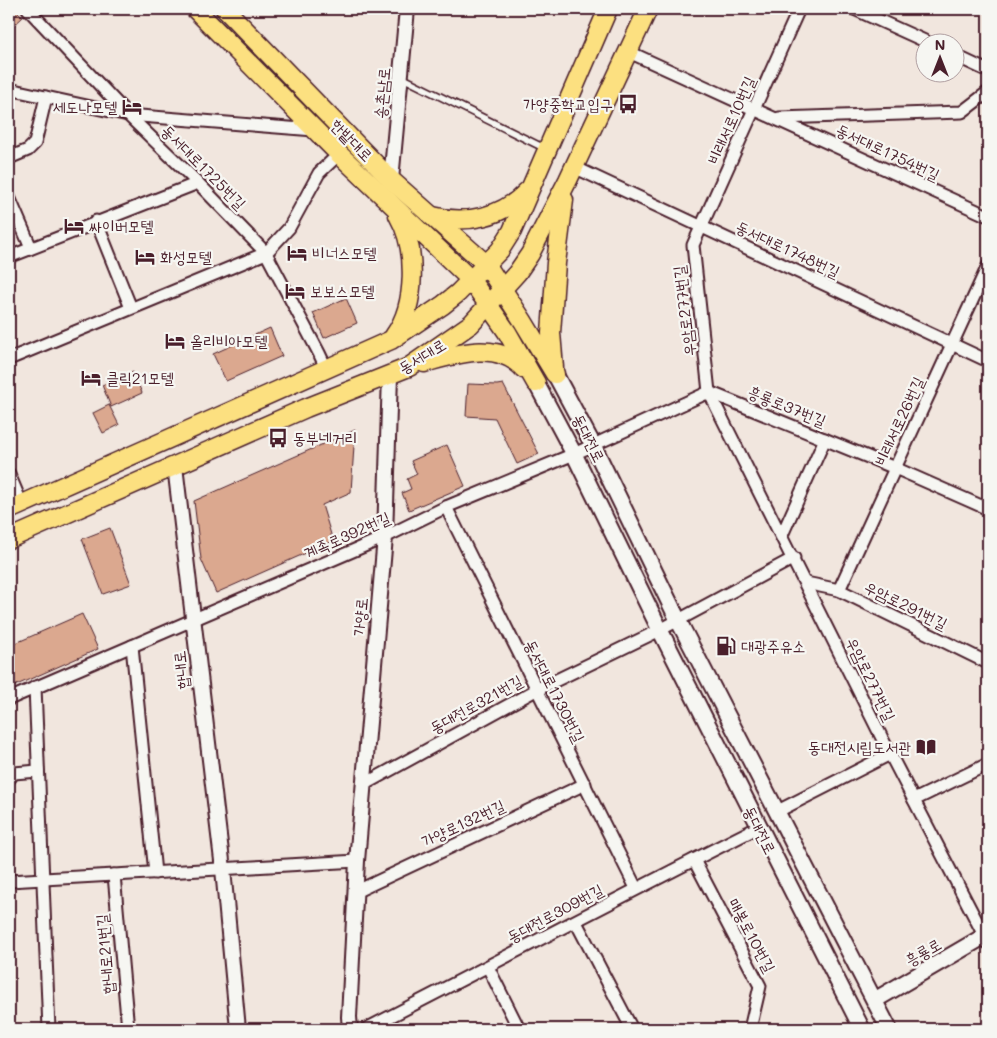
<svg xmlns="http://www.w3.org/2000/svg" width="997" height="1038" viewBox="0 0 997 1038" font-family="Mali,'Poor Story',sans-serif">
<rect width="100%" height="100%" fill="#f1e6de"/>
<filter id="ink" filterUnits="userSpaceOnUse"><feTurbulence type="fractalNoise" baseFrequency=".02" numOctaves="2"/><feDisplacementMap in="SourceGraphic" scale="10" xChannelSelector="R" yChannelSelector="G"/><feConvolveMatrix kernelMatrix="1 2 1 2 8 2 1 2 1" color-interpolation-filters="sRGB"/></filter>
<g filter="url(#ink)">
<!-- building -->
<g fill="#dba88f" stroke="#4a1f2b">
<polygon points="9,9 15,9 23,17 9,30"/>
<polygon points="346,298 357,323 324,338 313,313"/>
<polygon points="270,328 282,356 226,381 213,354"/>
<polygon points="133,372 142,393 111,407 102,385"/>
<polygon points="468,384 497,385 503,384 539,454 517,464 495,418 466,416"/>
<polygon points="109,405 119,425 103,433 93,413"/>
<polygon points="355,430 351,492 322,505 333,541 216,593 201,559 194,501"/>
<polygon points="447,445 465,486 409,510 402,493 411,489 407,479 417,474 411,461"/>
<polygon points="110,528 131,584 103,594 82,539"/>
<polygon points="82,614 98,649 10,688 9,646"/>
</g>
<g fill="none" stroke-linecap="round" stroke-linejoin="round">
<defs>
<polyline id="service" points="401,77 544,148"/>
<g id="minor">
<polyline points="28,9 128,115 198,183 266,253 319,353 327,370"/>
<polyline points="799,9 693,245 709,392 890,754 988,943"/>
<polyline points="854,9 927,42"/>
<polyline points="629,52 988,216"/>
<polyline points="954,55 988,71"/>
<polyline points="9,89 128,115 314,130"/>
<polyline points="779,118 962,112 988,92"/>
<polyline points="9,158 28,150 35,143 46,97"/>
<polyline points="574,167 988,361"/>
<polyline points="9,197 31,248"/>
<polyline points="96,221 131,308"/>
<polyline points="9,257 198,183"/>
<polyline points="9,359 266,253 289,228 319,173 339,154"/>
<polyline points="9,474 22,505"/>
<polyline points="446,507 636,888"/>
<polyline points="782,535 825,439"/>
<polyline points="806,583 839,590 988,663"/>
<polyline points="839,590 988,266"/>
<polyline points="132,646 155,873"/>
<polyline points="35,687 49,1029"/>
<polyline points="9,699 385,537 446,507 574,454 709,392 895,468 988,509"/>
<polyline points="9,779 14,773 38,771"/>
<polyline points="363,785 536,690 660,630 794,558"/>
<polyline points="914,800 988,764"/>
<polyline points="778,811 890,754"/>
<polyline points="694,860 760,986 750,1029"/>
<polyline points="114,875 128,1029"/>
<polyline points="9,881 357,861"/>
<polyline points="355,892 585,784"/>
<polyline points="576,922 632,1029"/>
<polyline points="488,967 519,1029"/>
<path d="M366,1029c131,-67 261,-136 393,-202"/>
</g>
<g id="tertiary">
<polyline points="391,180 407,9"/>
<polyline points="175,466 223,869 238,1029"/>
<polyline points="350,1029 349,1017 357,861 385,537 390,375"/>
</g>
<g id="secondary">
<polyline points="555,374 593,445 678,620 889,1029"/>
<polyline points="536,383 574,454 660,630 862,1029"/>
<polyline points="875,1000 988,934"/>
</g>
<g id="primary">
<polyline points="195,9 339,154 471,280 507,332 536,383"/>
<polyline points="225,9 391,180 486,264 523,321 555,374"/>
<path d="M432,216c34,9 71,1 95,-25"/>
<path d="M394,336c23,-31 23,-88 4,-121"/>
<path d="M424,363c33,-9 73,-23 100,6"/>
<polyline points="554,368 551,333 556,263 564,200"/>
<polyline points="9,510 391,340 443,305 458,293 500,250 512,231 608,9"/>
<polyline points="9,539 306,408 409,367 471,324 517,273 530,254 568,180 648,9"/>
</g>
</defs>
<!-- service casing -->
<use href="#service" stroke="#4a1f2b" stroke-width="9"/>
<!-- minor casing -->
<use href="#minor" stroke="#4a1f2b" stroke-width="15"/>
<!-- tertiary casing -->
<use href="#tertiary" stroke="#4a1f2b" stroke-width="18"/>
<!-- secondary casing -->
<use href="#secondary" stroke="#4a1f2b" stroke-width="19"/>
<!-- primary casing -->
<use href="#primary" stroke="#4a1f2b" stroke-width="21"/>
<!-- service -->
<use href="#service" stroke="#f6f6f2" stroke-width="5.5"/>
<!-- minor -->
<use href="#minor" stroke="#f6f6f2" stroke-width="11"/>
<!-- tertiary -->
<use href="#tertiary" stroke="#f6f6f2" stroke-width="14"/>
<!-- secondary -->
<use href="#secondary" stroke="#f6f6f2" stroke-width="15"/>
<!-- primary -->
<use href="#primary" stroke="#fce080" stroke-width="18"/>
</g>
</g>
<!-- icons -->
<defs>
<symbol id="bus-bare" viewBox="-9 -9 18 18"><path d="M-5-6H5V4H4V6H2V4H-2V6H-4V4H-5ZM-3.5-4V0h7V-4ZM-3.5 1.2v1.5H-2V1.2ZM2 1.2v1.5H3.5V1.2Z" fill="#4a1f2b" stroke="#f6f6f2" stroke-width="2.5" paint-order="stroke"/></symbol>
<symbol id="hotel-bare" viewBox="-9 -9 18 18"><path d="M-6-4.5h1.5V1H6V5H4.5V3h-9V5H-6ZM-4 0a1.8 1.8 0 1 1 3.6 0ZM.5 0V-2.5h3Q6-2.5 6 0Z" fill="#4a1f2b" stroke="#f6f6f2" stroke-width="2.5" paint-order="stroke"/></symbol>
<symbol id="fuel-bare" viewBox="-9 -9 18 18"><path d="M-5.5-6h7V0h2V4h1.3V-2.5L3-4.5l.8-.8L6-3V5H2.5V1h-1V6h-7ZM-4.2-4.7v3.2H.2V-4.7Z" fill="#4a1f2b" stroke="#f6f6f2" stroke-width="2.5" paint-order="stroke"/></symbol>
<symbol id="library-bare" viewBox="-9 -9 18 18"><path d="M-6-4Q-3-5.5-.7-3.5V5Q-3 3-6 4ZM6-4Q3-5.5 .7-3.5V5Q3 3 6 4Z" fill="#4a1f2b" stroke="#f6f6f2" stroke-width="2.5" paint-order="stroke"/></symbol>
</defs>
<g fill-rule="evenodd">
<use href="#bus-bare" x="614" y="90" width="28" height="28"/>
<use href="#hotel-bare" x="118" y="93" width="28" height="28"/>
<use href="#hotel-bare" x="60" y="212" width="28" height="28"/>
<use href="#hotel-bare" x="283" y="239" width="28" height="28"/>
<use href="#hotel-bare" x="131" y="243" width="28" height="28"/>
<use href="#hotel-bare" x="281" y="277" width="28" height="28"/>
<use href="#hotel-bare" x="161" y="327" width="28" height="28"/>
<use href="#hotel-bare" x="77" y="364" width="28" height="28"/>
<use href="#bus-bare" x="264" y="424" width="28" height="28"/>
<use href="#fuel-bare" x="712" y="632" width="28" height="28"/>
<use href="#library-bare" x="912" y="733" width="28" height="28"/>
</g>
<g text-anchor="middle" stroke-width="4.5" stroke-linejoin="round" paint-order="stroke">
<!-- street labels -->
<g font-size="16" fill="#4a1f2b" stroke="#f6f6f2">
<text transform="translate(382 93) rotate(-85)" y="6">송촌남로</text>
<text transform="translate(731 120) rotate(-66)" y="6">비래서로10번길</text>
<text transform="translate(352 140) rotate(46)" y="6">한밭대로</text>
<text transform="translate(888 152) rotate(25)" y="6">동서대로1754번길</text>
<text transform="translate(204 167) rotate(45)" y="6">동서대로1725번길</text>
<text transform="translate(788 249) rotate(25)" y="6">동서대로1748번길</text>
<text transform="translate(684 311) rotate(-97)" y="6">우암로277번길</text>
<text transform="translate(422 356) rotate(-31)" y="6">동서대로</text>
<text transform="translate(787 406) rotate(22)" y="6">흥룡로37번길</text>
<text transform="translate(899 421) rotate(-65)" y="6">비래서로26번길</text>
<text transform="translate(589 438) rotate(63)" y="6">동대전로</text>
<text transform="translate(347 535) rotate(-24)" y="6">계족로392번길</text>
<text transform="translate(906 605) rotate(26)" y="6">우암로291번길</text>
<text transform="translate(360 617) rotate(-85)" y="6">가양로</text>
<text transform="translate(181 670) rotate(-97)" y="6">합내로</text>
<text transform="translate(871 679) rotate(64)" y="6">우암로277번길</text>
<text transform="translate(555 691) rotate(63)" y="6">동서대로1730번길</text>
<text transform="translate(476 704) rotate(-29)" y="6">동대전로321번길</text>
<text transform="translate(463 823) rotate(-25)" y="6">가양로132번길</text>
<text transform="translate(760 830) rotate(63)" y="6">동대전로</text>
<text transform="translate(555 913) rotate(-28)" y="6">동대전로309번길</text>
<text transform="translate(752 935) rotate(62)" y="6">매봉로10번길</text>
<text transform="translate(923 952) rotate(-30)" y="6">흥룡로</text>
<text transform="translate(105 954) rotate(-95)" y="6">합내로21번길</text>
</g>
<!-- poi labels -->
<g font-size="16" fill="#4a1f2b" stroke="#f6f6f2" text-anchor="start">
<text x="613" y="110" text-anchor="end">가양중학교입구</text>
<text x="117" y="113" text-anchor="end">세도나모텔</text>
<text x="89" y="232">싸이버모텔</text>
<text x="312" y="259">비너스모텔</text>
<text x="160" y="263">화성모텔</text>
<text x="310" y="297">보보스모텔</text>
<text x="190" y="347">올리비아모텔</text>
<text x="106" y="384">클릭21모텔</text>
<text x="293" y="444">동부네거리</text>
<text x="741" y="652">대광주유소</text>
<text x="911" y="753" text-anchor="end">동대전시립도서관</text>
</g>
</g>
<!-- margin -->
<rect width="997" height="1038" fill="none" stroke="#f6f6f2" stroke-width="30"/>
<rect x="15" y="15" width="967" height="1008" fill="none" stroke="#4a1f2b" stroke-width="2" filter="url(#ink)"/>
<!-- north arrow -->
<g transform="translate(940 58)"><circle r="24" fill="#f6f6f2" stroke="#b1a0a2"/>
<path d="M0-4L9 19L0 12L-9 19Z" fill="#4a1f2b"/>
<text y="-8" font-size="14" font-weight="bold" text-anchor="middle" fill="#4a1f2b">N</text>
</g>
</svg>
